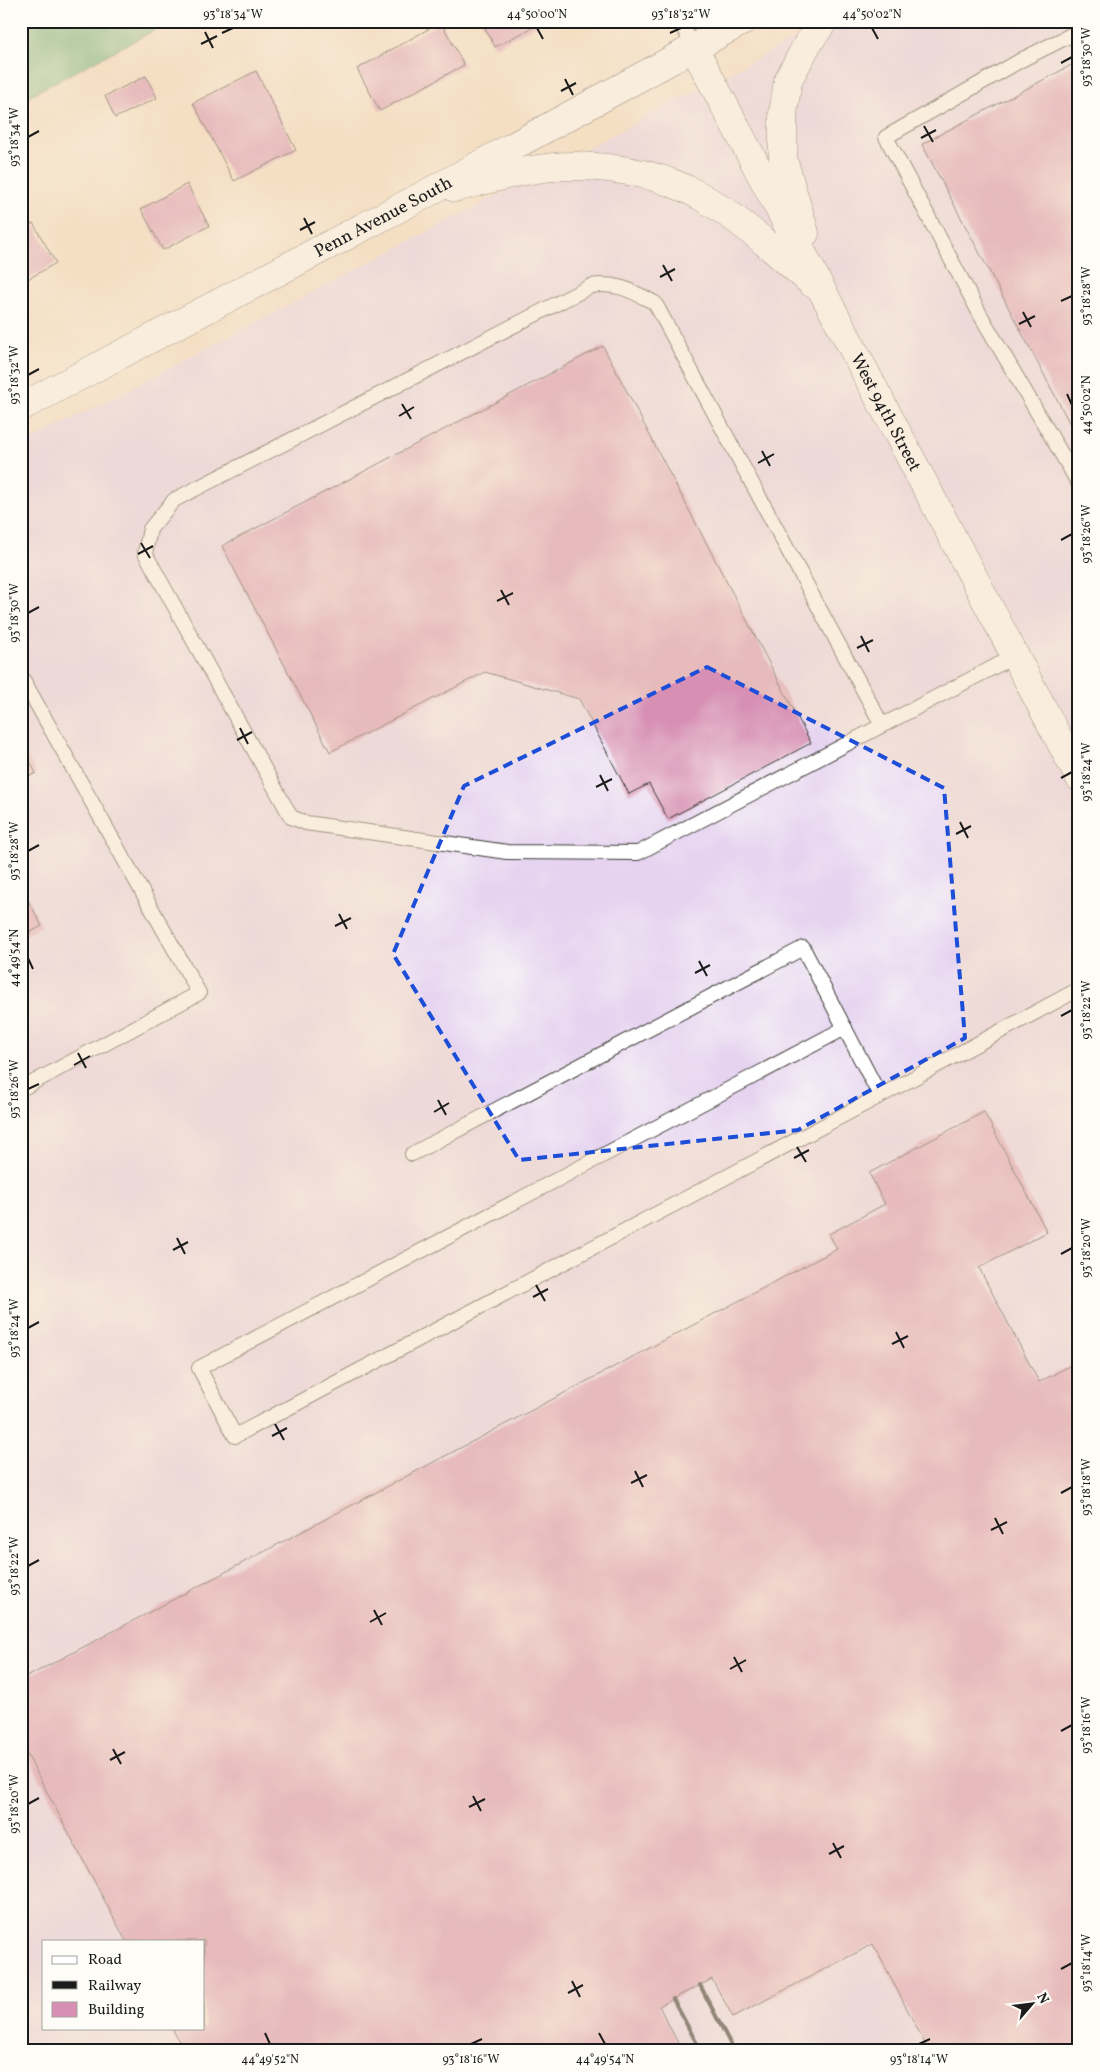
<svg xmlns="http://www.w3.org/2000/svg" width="1100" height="2072" viewBox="0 0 1100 2072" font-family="Vollkorn,serif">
<rect width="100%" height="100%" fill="#fdfcf7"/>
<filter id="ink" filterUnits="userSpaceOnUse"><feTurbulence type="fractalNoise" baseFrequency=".02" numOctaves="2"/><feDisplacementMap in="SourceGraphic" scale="10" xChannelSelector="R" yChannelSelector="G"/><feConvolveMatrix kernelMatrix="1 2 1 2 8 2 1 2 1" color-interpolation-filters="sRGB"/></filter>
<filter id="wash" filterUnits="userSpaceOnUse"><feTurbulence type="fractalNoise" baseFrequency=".0096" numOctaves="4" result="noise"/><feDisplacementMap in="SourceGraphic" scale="20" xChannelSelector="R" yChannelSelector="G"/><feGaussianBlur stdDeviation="1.12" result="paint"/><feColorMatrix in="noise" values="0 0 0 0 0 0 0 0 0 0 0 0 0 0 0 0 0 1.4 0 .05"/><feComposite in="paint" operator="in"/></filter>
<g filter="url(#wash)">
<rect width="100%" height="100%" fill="#f4dfc3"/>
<!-- built -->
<path fill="#e5d3f0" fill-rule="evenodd" d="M829,21h250v2030h-1058v-1605zM44,1941h160v87h-160z"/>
<!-- forest -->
<polygon fill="#6eb87e" stroke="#456a4d" points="21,21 172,21 21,100"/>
<g id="blocks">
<!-- building -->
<g fill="#d790b4">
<polygon points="481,21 545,21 495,47"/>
<polygon points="441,22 464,65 380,111 357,69"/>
<polygon points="1079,61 1079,441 922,144"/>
<polygon points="256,71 296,150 234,181 193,103"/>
<polygon points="146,76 157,98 115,118 105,96"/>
<polygon points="187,184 209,226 163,250 141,209"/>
<polygon points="33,223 56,263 21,283 21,230"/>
<polygon points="603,346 811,743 668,819 649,784 629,794 579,699 485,672 330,752 222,546"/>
<polygon points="26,754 36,773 21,780 21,755"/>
<polygon points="21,887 42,926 21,937"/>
<polygon points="984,1112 1047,1232 979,1268 1039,1382 1079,1361 1079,2051 929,2051 873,1944 733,2017 712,1979 659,2006 682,2051 184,2051 172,2028 204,2028 204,1941 126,1941 21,1743 21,1680 837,1249 829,1234 885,1204 869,1173"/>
</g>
</g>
</g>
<g filter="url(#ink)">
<use href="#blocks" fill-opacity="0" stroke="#3c3935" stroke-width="1"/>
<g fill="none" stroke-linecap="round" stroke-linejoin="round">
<defs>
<g id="lane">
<polyline points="680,21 693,46"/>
<polyline points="1079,31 1023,59 886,137 981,316 1079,484"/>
<polyline points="21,676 199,993 21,1089"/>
<path d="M882,725l-227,-422c-23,-12 -38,-21 -64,-17l-417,214 -24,29 -5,24 146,264 15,6 201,29 131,1 377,-197"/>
<polyline points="845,1028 199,1368 235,1436 880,1096"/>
<polyline points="412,1154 803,948 880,1096 1079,989"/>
</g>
<g id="secondary">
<path id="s1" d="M693,46l386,731"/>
<path d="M455,188c39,-10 82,-23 123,-22 42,1 87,10 124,31 40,23 75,56 110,86"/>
<polyline points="805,233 783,159 783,114 788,80 808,43 824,21"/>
<path id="s2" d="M21,407l401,-211 321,-175"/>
</g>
</defs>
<!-- lane casing -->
<use href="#lane" stroke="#3c3935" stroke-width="16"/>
<!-- secondary casing -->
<use href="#secondary" stroke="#3c3935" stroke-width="29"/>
<!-- lane -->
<use href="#lane" stroke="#fff" stroke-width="14"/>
<!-- secondary -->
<use href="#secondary" stroke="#fff" stroke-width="28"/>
<!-- rail -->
<g stroke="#1c1c1c" stroke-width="4">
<polyline points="700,1985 734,2051"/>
<polyline points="673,1999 701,2051"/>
</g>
</g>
</g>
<!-- marked area -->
<path d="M0 0H1100V2072H0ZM707,667l237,121 21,250 -167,92 -279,30 -126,-206 71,-168z" fill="#f4dfc3" fill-opacity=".55" fill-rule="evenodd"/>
<path fill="none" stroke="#1d4ed8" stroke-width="4" stroke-dasharray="10 6" stroke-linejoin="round" d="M707,667l237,121 21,250 -167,92 -279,30 -126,-206 71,-168z"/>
<!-- ticks -->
<path fill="none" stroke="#1c1c1c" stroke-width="2" d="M537,28l6,11M872,28l6,11M205,32l8,16M222,33l11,-5M670,33l11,-5M201,44l16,-8M1061,63l11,-6M565,79l8,16M561,91l15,-8M924,126l9,16M28,137l11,-6M921,138l15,-8M304,218l8,16M300,230l15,-8M663,265l9,16M660,277l15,-8M1061,301l11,-5M1023,312l8,15M1019,324l16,-8M28,375l11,-6M1067,394l5,11M402,404l9,15M399,416l15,-9M762,451l8,15M758,463l16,-9M1061,540l11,-6M141,543l9,15M138,554l15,-8M501,590l8,15M497,601l16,-8M28,613l11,-6M861,636l8,16M857,648l16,-8M240,728l8,16M237,740l15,-8M600,775l8,16M1061,778l11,-6M596,787l16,-8M960,822l8,16M956,834l15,-8M28,851l11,-6M339,914l8,15M335,926l16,-8M28,958l5,11M699,961l8,15M695,973l15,-8M1061,1016l11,-6M78,1053l8,15M74,1065l16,-9M28,1089l11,-5M438,1100l8,15M434,1112l15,-9M797,1147l9,15M794,1158l15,-8M177,1238l8,16M173,1250l15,-8M1061,1254l11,-6M536,1285l9,16M533,1297l15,-8M28,1328l11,-6M896,1332l8,16M892,1344l16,-8M275,1424l9,16M272,1436l15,-8M635,1471l8,16M631,1483l16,-8M1061,1493l11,-6M995,1518l8,16M991,1530l16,-8M28,1566l11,-6M374,1610l8,15M370,1622l16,-9M734,1657l8,15M730,1669l16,-9M1061,1731l11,-6M113,1749l8,15M110,1760l15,-8M473,1796l8,15M28,1804l11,-6M469,1807l16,-8M833,1843l8,15M829,1854l15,-8M1061,1969l11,-6M572,1981l8,16M568,1993l15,-8M265,2033l5,11M599,2033l6,11M471,2044l11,-5M919,2044l11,-5"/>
<g text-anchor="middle" stroke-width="4.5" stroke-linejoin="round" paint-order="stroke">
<!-- street labels -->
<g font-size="18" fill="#1c1c1c" stroke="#fdfcf7">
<text dy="6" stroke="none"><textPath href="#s2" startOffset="409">Penn Avenue South</textPath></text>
<text dy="6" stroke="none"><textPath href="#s1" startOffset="414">West 94th Street</textPath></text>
</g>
</g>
<!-- margin -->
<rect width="1100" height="2072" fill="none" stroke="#fdfcf7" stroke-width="55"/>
<!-- legend -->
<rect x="42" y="1940" width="162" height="90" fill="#fdfcf7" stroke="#a3a29f"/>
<rect x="52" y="1956" width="25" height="8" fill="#ffffff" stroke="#a3a29f"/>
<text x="88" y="1964" font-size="15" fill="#1c1c1c">Road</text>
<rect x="52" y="1981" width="25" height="8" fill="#1c1c1c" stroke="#a3a29f"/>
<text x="88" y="1990" font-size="15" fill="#1c1c1c">Railway</text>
<rect x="52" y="2002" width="25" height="15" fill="#d790b4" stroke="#a3a29f"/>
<text x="88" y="2014" font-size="15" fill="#1c1c1c">Building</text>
<!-- north arrow -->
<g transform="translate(1032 2004) rotate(62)" stroke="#fdfcf7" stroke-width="4" paint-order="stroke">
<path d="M0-4L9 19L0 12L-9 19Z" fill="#1c1c1c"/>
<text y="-8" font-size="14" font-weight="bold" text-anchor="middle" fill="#1c1c1c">N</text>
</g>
<rect x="28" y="28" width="1044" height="2016" fill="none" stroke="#1c1c1c" stroke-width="2"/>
<g font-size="12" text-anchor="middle" fill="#1c1c1c">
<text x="233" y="18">93°18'34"W</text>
<text x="537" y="18">44°50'00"N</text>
<text x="681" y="18">93°18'32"W</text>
<text x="872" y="18">44°50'02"N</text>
<text transform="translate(1086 57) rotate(-90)" y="4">93°18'30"W</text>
<text transform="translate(14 137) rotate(-90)" y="4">93°18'34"W</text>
<text transform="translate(1086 296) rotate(-90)" y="4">93°18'28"W</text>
<text transform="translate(14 375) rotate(-90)" y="4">93°18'32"W</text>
<text transform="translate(1086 405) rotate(-90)" y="4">44°50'02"N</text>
<text transform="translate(1086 534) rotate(-90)" y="4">93°18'26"W</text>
<text transform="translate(14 613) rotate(-90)" y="4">93°18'30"W</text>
<text transform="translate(1086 772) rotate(-90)" y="4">93°18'24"W</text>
<text transform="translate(14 851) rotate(-90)" y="4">93°18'28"W</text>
<text transform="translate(14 958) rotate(-90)" y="4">44°49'54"N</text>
<text transform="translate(1086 1010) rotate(-90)" y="4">93°18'22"W</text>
<text transform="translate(14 1089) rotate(-90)" y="4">93°18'26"W</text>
<text transform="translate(1086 1248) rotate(-90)" y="4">93°18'20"W</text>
<text transform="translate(14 1328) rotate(-90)" y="4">93°18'24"W</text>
<text transform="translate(1086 1487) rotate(-90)" y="4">93°18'18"W</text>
<text transform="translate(14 1566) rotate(-90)" y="4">93°18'22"W</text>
<text transform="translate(1086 1725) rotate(-90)" y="4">93°18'16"W</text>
<text transform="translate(14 1804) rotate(-90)" y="4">93°18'20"W</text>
<text transform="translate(1086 1963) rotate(-90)" y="4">93°18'14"W</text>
<text x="270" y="2063">44°49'52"N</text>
<text x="471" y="2063">93°18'16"W</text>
<text x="605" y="2063">44°49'54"N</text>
<text x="919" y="2063">93°18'14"W</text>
</g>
</svg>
